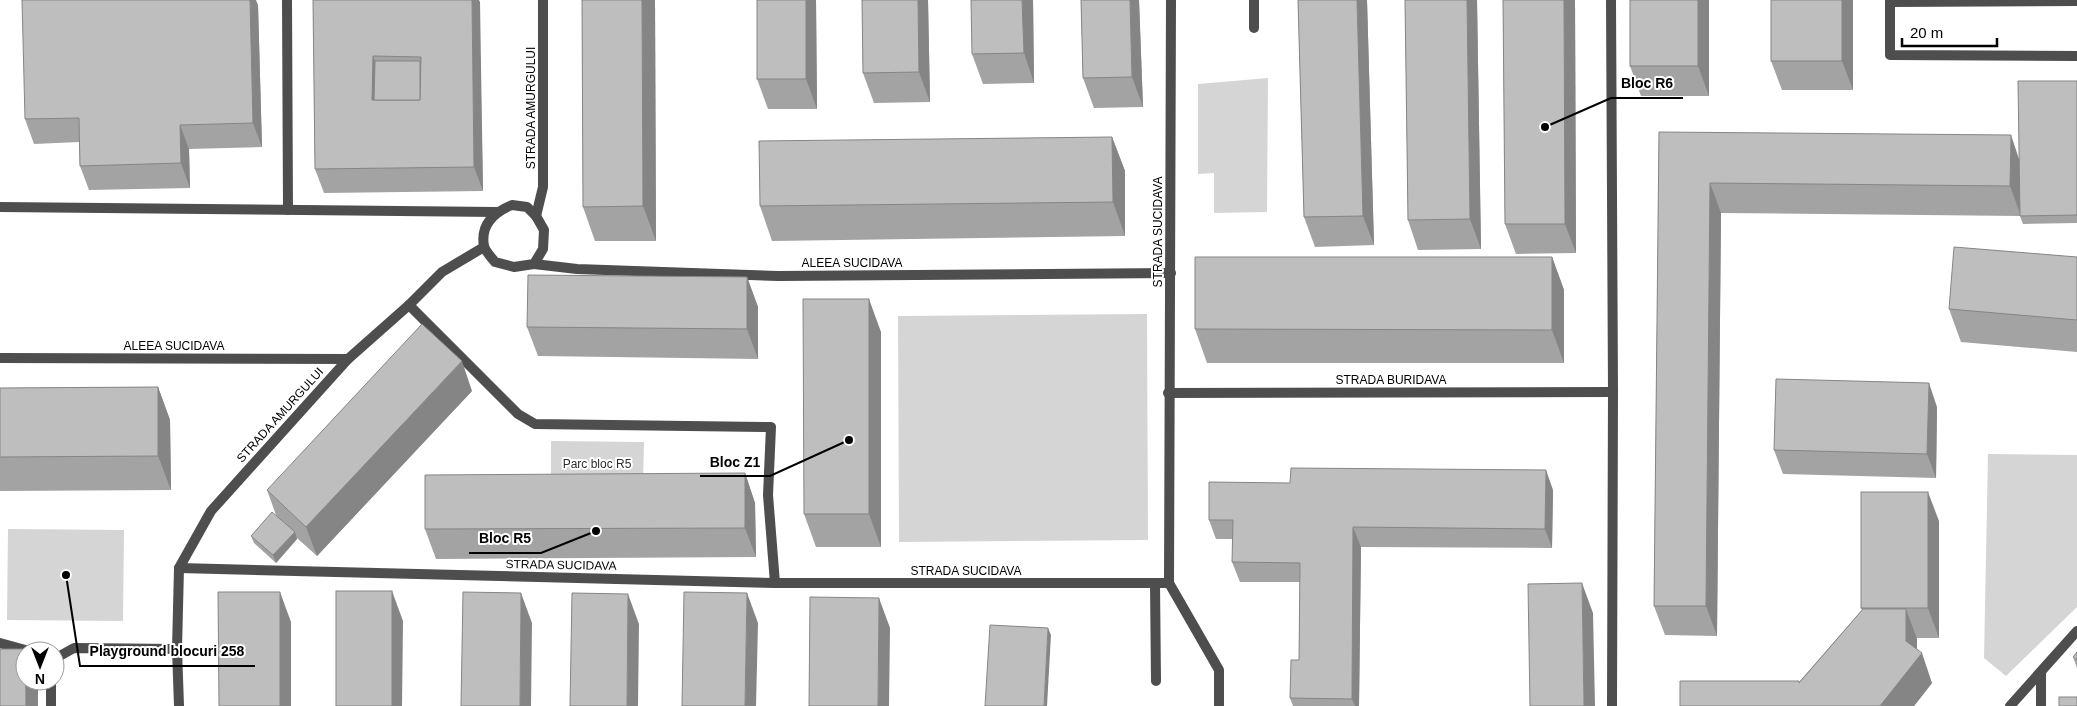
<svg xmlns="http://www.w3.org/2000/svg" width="2077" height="706" viewBox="0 0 2077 706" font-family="Arial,sans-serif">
<rect width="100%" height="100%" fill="#fff"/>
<!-- green -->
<g fill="#d5d5d5">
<polygon points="1268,78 1267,212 1214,213 1214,173 1198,174 1198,84"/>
<polygon points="1147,314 1148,540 899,542 898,316"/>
<polygon points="551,441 644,442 643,486 551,486"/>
<polygon points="1988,454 2077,455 2077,607 2006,676 1984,658"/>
<polygon points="8,529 124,530 123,621 7,620"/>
</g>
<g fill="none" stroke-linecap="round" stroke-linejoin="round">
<!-- lane -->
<g stroke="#4e4e4e" stroke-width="10">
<polyline points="287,0 288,210"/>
<polyline points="1890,0 1890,2 2077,1"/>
<polyline points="1890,2 1890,55 2077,56"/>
<polyline points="1254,28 1254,0"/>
<polyline points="0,207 496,212"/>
<polyline points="179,568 775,583 768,495 771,427 535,424 518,414 409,305"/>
<polyline points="1155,583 1156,681"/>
<polyline points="0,643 29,651"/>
<polyline points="55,662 56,658 74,648 177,649"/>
<polyline points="51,706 51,681"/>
</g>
<!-- street -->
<g stroke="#4e4e4e" stroke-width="10">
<polyline points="1611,0 1613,392 1612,706"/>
<path d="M512,205l15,2 9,9 8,14 -1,19 -9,15 -20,3 -19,-5c-3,-4 -10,-11 -11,-16 -4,-22 11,-34 28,-41z"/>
<polyline points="536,216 543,187 543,0"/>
<polyline points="534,264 577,269 778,276 1171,273"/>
<polyline points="0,358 348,359"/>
<polyline points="1168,393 1613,392"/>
<polyline points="775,583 1169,583 1171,0"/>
<polyline points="1169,583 1219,670 1219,706"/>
<polyline points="179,706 177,649 179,568 211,511 348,359 409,305 442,272 484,247"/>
<polyline points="2010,706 2077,631"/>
<polyline points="2041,706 2041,673"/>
</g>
</g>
<!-- wall -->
<g fill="#a3a3a3">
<polygon points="313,0 479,0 483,191 324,193 315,169"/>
<polygon points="582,0 655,0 656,241 595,241 583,207"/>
<polygon points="816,0 817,109 768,109 757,79"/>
<polygon points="862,0 928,0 930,102 874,103 863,73"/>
<polygon points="1033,0 1034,83 983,84 972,54"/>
<polygon points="1081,0 1139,0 1143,107 1094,108 1083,78"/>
<polygon points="1298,0 1367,0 1374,245 1315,247 1304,217"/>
<polygon points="1405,0 1477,0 1481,249 1418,250 1408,220"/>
<polygon points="1503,0 1575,0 1576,253 1516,254 1505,224"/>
<polygon points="1709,0 1709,96 1641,96 1630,66"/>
<polygon points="1853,0 1853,90 1782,90 1771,61"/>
<polygon points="258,5 262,147 189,149 190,188 89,190 80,166 79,142 34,144 25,119"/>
<polygon points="2077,81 2077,223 2023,224 2020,216 1721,213 1717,636 1665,635 1654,606 1659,132 2019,159"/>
<polygon points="1112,137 1125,171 1125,236 772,241 760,206"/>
<polygon points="1552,257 1564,290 1564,363 1207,363 1195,329"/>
<polygon points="2077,257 2077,352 1961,342 1949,309"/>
<polygon points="747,277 758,307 758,359 538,356 527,327"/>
<polygon points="881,332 881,547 816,547 804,514"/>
<polygon points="158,387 170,420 171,490 0,491 0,388"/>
<polygon points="472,391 317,556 297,538 297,539 276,563 254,543 251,536 276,515 267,490"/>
<polygon points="1937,407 1936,478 1783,474 1774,450"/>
<polygon points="745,473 755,503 756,557 436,559 425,529"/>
<polygon points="1553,490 1552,548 1361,547 1359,706 1293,706 1290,698 1299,660 1300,582 1240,582 1232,562 1233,539 1216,539 1209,520"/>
<polygon points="1939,521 1939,638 1917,638 1917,649 1932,683 1914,706 1680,706 1799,682 1862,610 1861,608"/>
<polygon points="2077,652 2077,668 2073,657"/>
</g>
<!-- shaded-wall -->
<g fill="#858585">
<polygon points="250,0 256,0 258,5 262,147 253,123"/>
<polygon points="472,0 479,0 480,2 483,191 474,167"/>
<polygon points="642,0 655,0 656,241 643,206"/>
<polygon points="806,0 816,0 817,109 806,79"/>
<polygon points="918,0 928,0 930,102 919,72"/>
<polygon points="1022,0 1033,0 1034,83 1024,53"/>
<polygon points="1130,0 1139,0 1143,107 1132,77"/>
<polygon points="1357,0 1367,0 1374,245 1363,216"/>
<polygon points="1467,0 1477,0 1481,249 1470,219"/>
<polygon points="1564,0 1575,0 1576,253 1565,224"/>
<polygon points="1698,0 1709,0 1709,96 1698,66"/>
<polygon points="1842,0 1853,0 1853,90 1842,61"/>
<polygon points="373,56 382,80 382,104 372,100"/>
<polygon points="180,125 189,149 190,188 181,163"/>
<polygon points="2011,135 2021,165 2021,216 2010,186"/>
<polygon points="1112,137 1125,171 1125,236 1113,202"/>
<polygon points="1710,183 1721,213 1717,636 1706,606"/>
<polygon points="1552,257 1564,290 1564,363 1552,330"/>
<polygon points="747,277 758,307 758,359 747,329"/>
<polygon points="869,299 881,332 881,547 869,514"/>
<polygon points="462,361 472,391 317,556 306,527"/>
<polygon points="1929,383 1937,407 1936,478 1927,454"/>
<polygon points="158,387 170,420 171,490 158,456"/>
<polygon points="1546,470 1553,490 1552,548 1545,529"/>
<polygon points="745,473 755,503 756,557 745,528"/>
<polygon points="1928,492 1939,521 1939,638 1928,608"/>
<polygon points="1353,527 1361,547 1359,706 1355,706 1352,699"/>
<polygon points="295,532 297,539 276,563 273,555"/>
<polygon points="1582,583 1593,613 1595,706 1584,706"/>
<polygon points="392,591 403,621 402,706 392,706"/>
<polygon points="280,592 291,622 291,706 280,706"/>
<polygon points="521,593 532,623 531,706 520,706"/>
<polygon points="747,593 758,623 756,706 745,706"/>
<polygon points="628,594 639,624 638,706 627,706"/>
<polygon points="879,598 890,628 889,706 878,706"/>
<polygon points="1906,609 1917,639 1917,659 1922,653 1932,683 1914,706 1880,706 1906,641"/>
<polygon points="1048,628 1051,635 1047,706 1044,706"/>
<rect x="26" y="681" width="12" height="25"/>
</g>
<!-- building -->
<g fill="#bebebe" stroke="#858585" fill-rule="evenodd">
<polygon points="22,0 250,0 253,123 180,125 181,163 80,166 79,118 25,119"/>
<path d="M313,0h159l2,167 -159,2zM373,56l48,1 -1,43h-48z"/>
<polygon points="582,0 642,0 643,206 583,207"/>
<rect x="757" y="0" width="49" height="79"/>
<polygon points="862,0 918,0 919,72 863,73"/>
<polygon points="971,0 1022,0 1024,53 972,54"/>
<polygon points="1081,0 1130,0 1132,77 1083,78"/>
<polygon points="1298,0 1357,0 1363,216 1304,217"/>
<polygon points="1405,0 1467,0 1470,219 1408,220"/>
<polygon points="1503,0 1564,0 1565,224 1505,224"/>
<rect x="1630" y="0" width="68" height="66"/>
<rect x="1771" y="0" width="71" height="61"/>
<polygon points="375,61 420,61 420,100 374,100"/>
<polygon points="2018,81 2077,81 2077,215 2020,216"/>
<polygon points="1659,132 2011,135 2010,186 1710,183 1706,606 1654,606"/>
<polygon points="1112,137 1113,202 760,206 759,141"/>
<polygon points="1954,247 2077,257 2077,320 1949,309"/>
<polygon points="1195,257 1552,257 1552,330 1195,329"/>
<polygon points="528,275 747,277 747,329 527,327"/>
<polygon points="803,299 869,299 869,514 804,514"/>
<polygon points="422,324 462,361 306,527 267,490"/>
<polygon points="1776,379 1929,383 1927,454 1774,450"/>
<polygon points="158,387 158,456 0,457 0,388"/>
<polygon points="1291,468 1546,470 1545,529 1353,527 1352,699 1290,698 1291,660 1299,660 1300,563 1232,562 1233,520 1209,520 1209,482 1290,483"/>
<polygon points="745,473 745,528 425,529 425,475"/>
<rect x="1861" y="492" width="67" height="116"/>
<polygon points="272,512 295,532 273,555 251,536"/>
<polygon points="1582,583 1584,706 1530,706 1528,584"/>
<rect x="336" y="591" width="56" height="115"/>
<polygon points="218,592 280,592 280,706 219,706"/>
<polygon points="463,592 521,593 520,706 461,706"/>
<polygon points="684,592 747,593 745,706 682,706"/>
<polygon points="572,593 628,594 627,706 570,706"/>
<polygon points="810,597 879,598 878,706 809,706"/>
<polygon points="1863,609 1906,609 1906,641 1922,653 1880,706 1680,706 1680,681 1799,681 1799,683"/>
<polygon points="990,625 1048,628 1044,706 985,706"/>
<polygon points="0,649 26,649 26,651 25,651 26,706 0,706"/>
<polygon points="2077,652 2077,660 2073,657"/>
<rect x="2059" y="697" width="18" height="9"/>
</g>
<g text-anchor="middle" stroke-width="4" stroke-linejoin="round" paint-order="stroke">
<!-- street labels -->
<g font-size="12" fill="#000" stroke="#fff">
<text transform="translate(531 108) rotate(-90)" y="4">STRADA AMURGULUI</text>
<text transform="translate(1158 232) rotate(-90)" y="4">STRADA SUCIDAVA</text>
<text x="852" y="267">ALEEA SUCIDAVA</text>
<text x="174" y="350">ALEEA SUCIDAVA</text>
<text x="1391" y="384">STRADA BURIDAVA</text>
<text transform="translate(280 415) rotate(-48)" y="4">STRADA AMURGULUI</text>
<text transform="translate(561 565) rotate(1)" y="4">STRADA SUCIDAVA</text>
<text x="966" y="575">STRADA SUCIDAVA</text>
</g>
<!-- park labels -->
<g font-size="12" fill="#2c2c2c" stroke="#fff">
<text x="597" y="468">Parc bloc R5</text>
</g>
</g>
<!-- callouts -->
<path fill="none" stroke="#000" stroke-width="2" d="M1545 127L1611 98H1683M849 440L770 476H700M596 531L541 553H469M66 575L80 666H255"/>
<g fill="#000" stroke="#fff" stroke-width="2">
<circle cx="1545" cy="127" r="5"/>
<circle cx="849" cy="440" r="5"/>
<circle cx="596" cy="531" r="5"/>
<circle cx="66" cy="575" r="5"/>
</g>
<g font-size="14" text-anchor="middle" font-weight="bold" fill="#000" stroke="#fff" stroke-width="4" stroke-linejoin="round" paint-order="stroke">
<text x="1647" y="88">Bloc R6</text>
<text x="735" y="467">Bloc Z1</text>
<text x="505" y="543">Bloc R5</text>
<text x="167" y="656">Playground blocuri 258</text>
</g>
<!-- north arrow -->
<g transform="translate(40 666) rotate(180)"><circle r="24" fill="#ffffff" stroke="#999999"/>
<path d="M0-4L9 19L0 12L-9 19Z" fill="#000000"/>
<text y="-8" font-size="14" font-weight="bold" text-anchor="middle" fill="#000000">N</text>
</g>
<!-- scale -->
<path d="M1902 38v8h95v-8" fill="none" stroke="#000000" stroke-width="2.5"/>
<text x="1910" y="38" font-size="15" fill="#000000" stroke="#ffffff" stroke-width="4" paint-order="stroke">20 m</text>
</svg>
